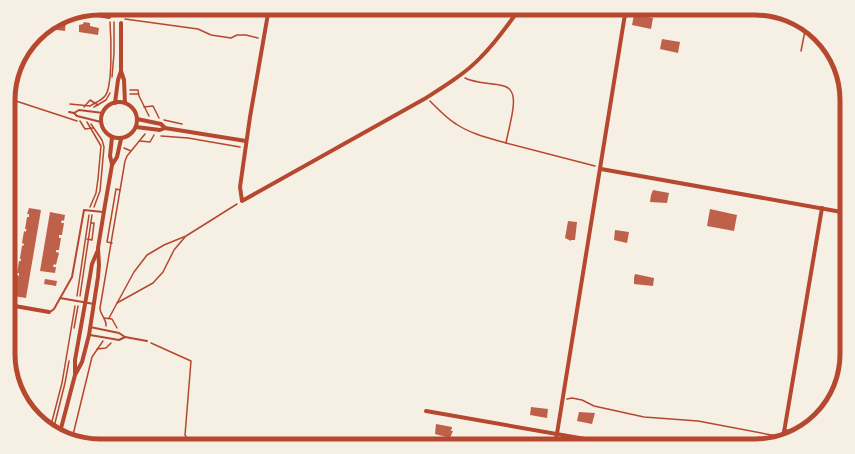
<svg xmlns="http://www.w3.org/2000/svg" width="855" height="454" viewBox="0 0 855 454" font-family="'IBM Plex Sans',sans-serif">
<rect width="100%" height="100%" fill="#f6efe4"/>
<!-- building -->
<g fill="#bf614a">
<polygon points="634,15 653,18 651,29 632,25"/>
<polygon points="57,20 66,21 65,31 49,29 50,25 49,25"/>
<polygon points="84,22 90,23 90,26 99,28 98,35 79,32 79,25 83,24"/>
<polygon points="662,39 680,42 678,53 660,49"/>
<polygon points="653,190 669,193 667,203 650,202 651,195"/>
<polygon points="29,208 41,210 26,298 13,296 14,290 16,290 16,288 15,287 17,275 19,276 19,273 17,273 19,261 21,261 21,260 20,258 22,246 24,245 24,244 22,243 24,231 26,232 26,230 27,229 25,229 27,217 29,217 29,214 27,214"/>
<polygon points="710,209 737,215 734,231 707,226"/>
<polygon points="50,212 65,215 64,221 62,220 61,223 64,223 62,235 59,235 59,238 61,238 59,250 56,250 56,252 59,253 56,265 54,264 53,267 56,267 55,273 40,271"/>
<polygon points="568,221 577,222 575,240 571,240 571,241 565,238"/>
<polygon points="615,230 629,232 627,243 614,240"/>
<polygon points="635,274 654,278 653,286 634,284 634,278"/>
<polygon points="45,279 57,281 56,286 44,284"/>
<polygon points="531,407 548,409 547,418 530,415"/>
<polygon points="579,412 595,413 592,424 577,421"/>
<polygon points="436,424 452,427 451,431 453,431 450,438 435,434"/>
<polygon points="536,441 543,442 542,446 526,446 527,442 535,445"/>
</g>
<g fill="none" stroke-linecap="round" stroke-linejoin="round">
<!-- path -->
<g stroke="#b5482f" stroke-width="1.5">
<polyline points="721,12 722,8"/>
<polyline points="125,19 198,29 211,35 231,38 237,35 246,35 258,38"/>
<polyline points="801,51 806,26"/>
<polyline points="112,77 114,53 114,22"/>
<polyline points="130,90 138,90 139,96 149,116"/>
<polyline points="130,94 138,94"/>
<polyline points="8,100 16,101 77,121"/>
<path d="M430,101c8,8 16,17 26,23 15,10 33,14 50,19 2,-12 11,-41 6,-50 -2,-6 -8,-7 -13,-8 -11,-2 -24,-2 -34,-7"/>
<polyline points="70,104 90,106"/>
<path d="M90,106c4,-3 11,-5 15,-10 8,-9 6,-60 5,-74"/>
<polyline points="84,107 90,100 98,105"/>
<polyline points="94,107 106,100 110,93"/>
<polyline points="144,107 153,106 159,118"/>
<polyline points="164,120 182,124"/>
<polyline points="80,121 85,129 93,128"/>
<polyline points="87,122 101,146 98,179 96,193 90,207"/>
<polyline points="91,124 102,140 104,147 100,191 94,207"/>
<polyline points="161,136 188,138 240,147"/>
<polyline points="140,141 150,142 154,135"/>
<polyline points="506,143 595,166"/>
<polyline points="124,148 131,151"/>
<polyline points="87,239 92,240 94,223 91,223"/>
<polyline points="112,243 107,242 116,189 120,190"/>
<polyline points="77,296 89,215"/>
<polyline points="80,296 92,215"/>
<polyline points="117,303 153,283 163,272 174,250 185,237"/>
<polyline points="104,318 112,319 117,328"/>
<polyline points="109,318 134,272 147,255 164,245 186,236 237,204"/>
<path d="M106,326c1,-7 -6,-11 -6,-18l25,-147 2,-5 18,-22"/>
<polyline points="74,328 78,306"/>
<polyline points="151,343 191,361 185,435 190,443 195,446"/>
<polyline points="97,349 106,348 111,343"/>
<polyline points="567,399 572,398 582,400 594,406 644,417 698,421 777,436"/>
<polyline points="50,429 62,383 75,306"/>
<polyline points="53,431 65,383 69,361"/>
<polyline points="72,439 92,357 103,341"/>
</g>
<!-- service -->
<g stroke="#b5482f" stroke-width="2">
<polyline points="69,112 74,113 77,116 101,122"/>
<polyline points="74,113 79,110 103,113"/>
<polyline points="9,223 12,202"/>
<polyline points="60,298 94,304"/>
<polyline points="50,312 54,309 72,277 84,210 103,212"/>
<polyline points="90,327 119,333 125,337"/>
<polyline points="90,335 119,340 125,337 147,341"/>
</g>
<!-- minor -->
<g stroke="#b5482f" stroke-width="4">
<path d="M269,8l-19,109 -10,70 2,14 184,-103c19,-12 40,-25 55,-41 15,-15 27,-32 39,-49"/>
<polyline points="81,12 109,17"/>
<polyline points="121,71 124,80 125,103"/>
<circle cx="119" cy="120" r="18"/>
<polyline points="115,103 118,80 121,71 121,23"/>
<polyline points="137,119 161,124 165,128"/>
<polyline points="136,127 160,130 165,128 246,141"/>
<polyline points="112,137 110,156 112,164"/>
<polyline points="601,169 847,213"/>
<polyline points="9,305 49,312"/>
<polyline points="75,373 75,360 90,276 92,264 98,250"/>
<polyline points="426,411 608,443"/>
<polyline points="784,431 799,433"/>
<polyline points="59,436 75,375 82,362 89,335 98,277 99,265 98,248 105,205 112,165 117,157 121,139"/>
<polyline points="783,438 822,208"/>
<polyline points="555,446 626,8"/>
</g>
</g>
<!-- crop -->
<path d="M0 0H855V454H0ZM100 15H755A85 85 0 0 1 840 100V354A85 85 0 0 1 755 439H100A85 85 0 0 1 15 354V100A85 85 0 0 1 100 15Z" fill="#f6efe4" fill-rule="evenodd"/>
<path fill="none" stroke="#b5482f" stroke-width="5" d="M100 15H755A85 85 0 0 1 840 100V354A85 85 0 0 1 755 439H100A85 85 0 0 1 15 354V100A85 85 0 0 1 100 15Z"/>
</svg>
